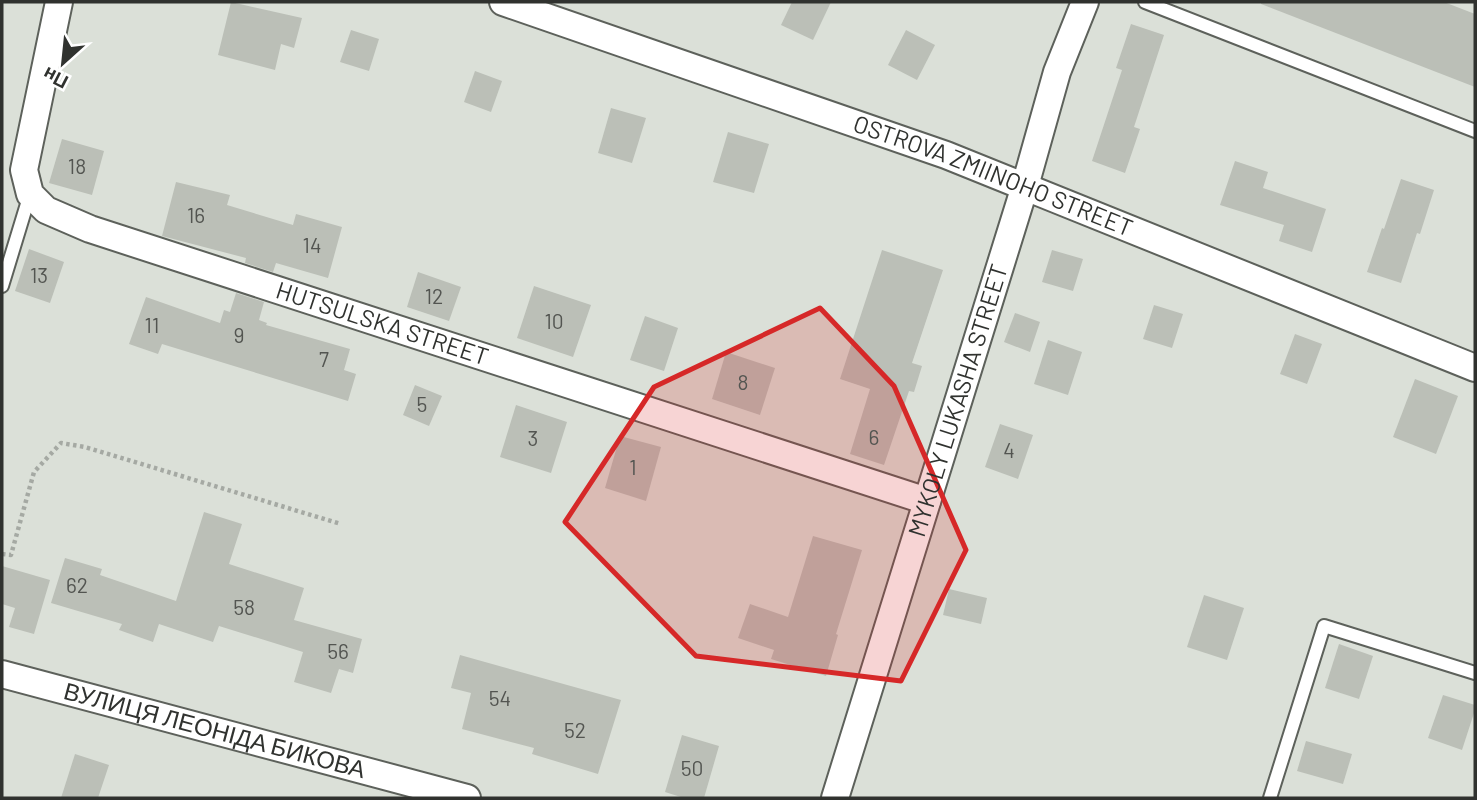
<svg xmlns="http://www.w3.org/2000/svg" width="1477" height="800" viewBox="0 0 1477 800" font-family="Barlow,sans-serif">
<rect width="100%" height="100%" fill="#dbe0d8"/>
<!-- building -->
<g fill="#bbbfb7">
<polygon points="231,2 302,18 294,48 281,44 275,70 218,55"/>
<polygon points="792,2 831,2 813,40 781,25"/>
<polygon points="1261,2 1444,2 1475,14 1475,87 1261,4"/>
<polygon points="1131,24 1164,35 1134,127 1140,129 1125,173 1092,161 1122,70 1116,68"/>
<polygon points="351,30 379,39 369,71 340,62"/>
<polygon points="906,30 935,45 917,80 888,65"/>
<polygon points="475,71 502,81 491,112 464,102"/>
<polygon points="611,108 646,118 632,163 598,153"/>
<polygon points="728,132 769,144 754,193 713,182"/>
<polygon points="62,139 104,151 92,195 49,183"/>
<polygon points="1235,161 1268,172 1263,188 1326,209 1312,252 1279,241 1284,225 1220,205"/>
<polygon points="1401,179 1434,190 1420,234 1417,233 1401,283 1367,272 1382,228 1384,229"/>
<polygon points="176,182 230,195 227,205 293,225 296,214 342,227 328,278 276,263 273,272 245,263 246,258 162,236"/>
<polygon points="29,249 64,262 50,303 15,291"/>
<polygon points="882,250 943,270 912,363 922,366 914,392 909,391 884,465 850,454 870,389 840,379"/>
<polygon points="1052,250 1083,259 1073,291 1042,282"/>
<polygon points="418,272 461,287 449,321 407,307"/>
<polygon points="534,286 591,305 573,357 517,338"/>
<polygon points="236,293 264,302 259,320 267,323 266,325 350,349 344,370 356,374 348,401 162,344 158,354 129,344 146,297 220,323 224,310 230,312"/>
<polygon points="1154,305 1183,314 1172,348 1143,339"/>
<polygon points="1015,313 1040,322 1030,352 1004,342"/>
<polygon points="645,316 678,328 664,371 630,360"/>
<polygon points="1295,334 1322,344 1307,384 1280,374"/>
<polygon points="1048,340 1082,352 1068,395 1034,384"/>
<polygon points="726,352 775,368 760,415 712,399"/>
<polygon points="1415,379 1458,396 1436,454 1393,437"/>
<polygon points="415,385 442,396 429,426 403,415"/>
<polygon points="516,405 567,422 551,473 500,457"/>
<polygon points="1000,424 1033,435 1018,479 985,467"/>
<polygon points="620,436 661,447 646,501 605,488"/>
<polygon points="204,512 242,524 229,564 304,588 294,620 362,639 353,673 339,669 331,693 294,682 303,652 219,626 213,642 159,624 153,642 119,630 122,624 51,603 65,558 102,569 100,575 176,601"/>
<polygon points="813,536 862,550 836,634 838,635 826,676 771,659 774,650 738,638 750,604 788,617"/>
<polygon points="2,566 50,580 34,634 9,627 15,608 2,604"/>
<polygon points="949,589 987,598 981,624 943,615"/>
<polygon points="1204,595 1244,608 1227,660 1187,647"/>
<polygon points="1339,644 1373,656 1359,699 1325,688"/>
<polygon points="460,655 621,700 598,774 532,754 534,748 462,729 471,693 451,688"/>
<polygon points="1443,695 1475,705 1475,710 1462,750 1428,738"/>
<polygon points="682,735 719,746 704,798 684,798 665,792"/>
<polygon points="1306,741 1352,754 1343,784 1297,771"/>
<polygon points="75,754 109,765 98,798 61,798"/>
</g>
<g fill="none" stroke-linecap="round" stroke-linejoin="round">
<defs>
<g id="service">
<polyline points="1145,2 1475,131"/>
<polyline points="2,286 30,194"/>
<polyline points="1270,798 1324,626 1475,673"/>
</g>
<g id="minor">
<path id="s1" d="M59,2l-35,168 6,24 16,16 44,19 837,272"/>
<path id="s2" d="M503,2l443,153 529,213"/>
<path id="s3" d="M2,674l465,124"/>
<path id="s4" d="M835,798l190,-612 32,-114 28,-70"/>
</g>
</defs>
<!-- service casing -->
<use href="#service" stroke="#5d615b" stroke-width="16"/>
<!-- minor casing -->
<use href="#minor" stroke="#5d615b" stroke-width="30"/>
<!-- path -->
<polyline stroke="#a5a9a3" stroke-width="4.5" stroke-dasharray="3.5 3.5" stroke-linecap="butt" points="2,554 11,555 34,472 61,443 85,447 341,524"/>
<!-- service -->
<use href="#service" stroke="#fff" stroke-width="12"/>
<!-- minor -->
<use href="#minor" stroke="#fff" stroke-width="26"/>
</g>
<!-- marked area -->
<path fill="#d62828" fill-opacity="0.2" stroke="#d62828" stroke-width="5" stroke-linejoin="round" d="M820,308l74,78 72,164 -65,131 -205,-25 -131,-134 89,-135z"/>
<g text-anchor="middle" stroke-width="5" stroke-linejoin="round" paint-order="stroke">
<!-- number labels -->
<g font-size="21" fill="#535551">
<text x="77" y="174">18</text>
<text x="196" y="223">16</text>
<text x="312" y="253">14</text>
<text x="39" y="283">13</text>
<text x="434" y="304">12</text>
<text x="554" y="329">10</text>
<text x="152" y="333">11</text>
<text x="239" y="343">9</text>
<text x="324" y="367">7</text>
<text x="743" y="390">8</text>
<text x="422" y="412">5</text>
<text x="874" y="445">6</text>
<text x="533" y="446">3</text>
<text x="1009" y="458">4</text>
<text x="633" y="475">1</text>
<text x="77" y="593">62</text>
<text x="244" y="615">58</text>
<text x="338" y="659">56</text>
<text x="500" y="706">54</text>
<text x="575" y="738">52</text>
<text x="692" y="776">50</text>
</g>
<!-- street labels -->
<g font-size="24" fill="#30322f" stroke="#fff">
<text dy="8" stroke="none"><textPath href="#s2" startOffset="520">OSTROVA ZMIINOHO STREET</textPath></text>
<text dy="8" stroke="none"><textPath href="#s1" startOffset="574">HUTSULSKA STREET</textPath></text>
<text dy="8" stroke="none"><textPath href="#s4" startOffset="416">MYKOLY LUKASHA STREET</textPath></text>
<text dy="8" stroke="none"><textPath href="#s3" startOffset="220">ВУЛИЦЯ ЛЕОНІДА БИКОВА</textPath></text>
</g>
</g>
<!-- border -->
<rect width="1477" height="800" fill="none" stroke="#30322f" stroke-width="7"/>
<!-- north arrow -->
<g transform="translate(63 63) rotate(207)" stroke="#ffffff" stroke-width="5" paint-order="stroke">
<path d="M0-5L12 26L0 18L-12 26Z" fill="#30322f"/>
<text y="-10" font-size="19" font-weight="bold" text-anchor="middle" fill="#30322f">Пн</text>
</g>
</svg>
